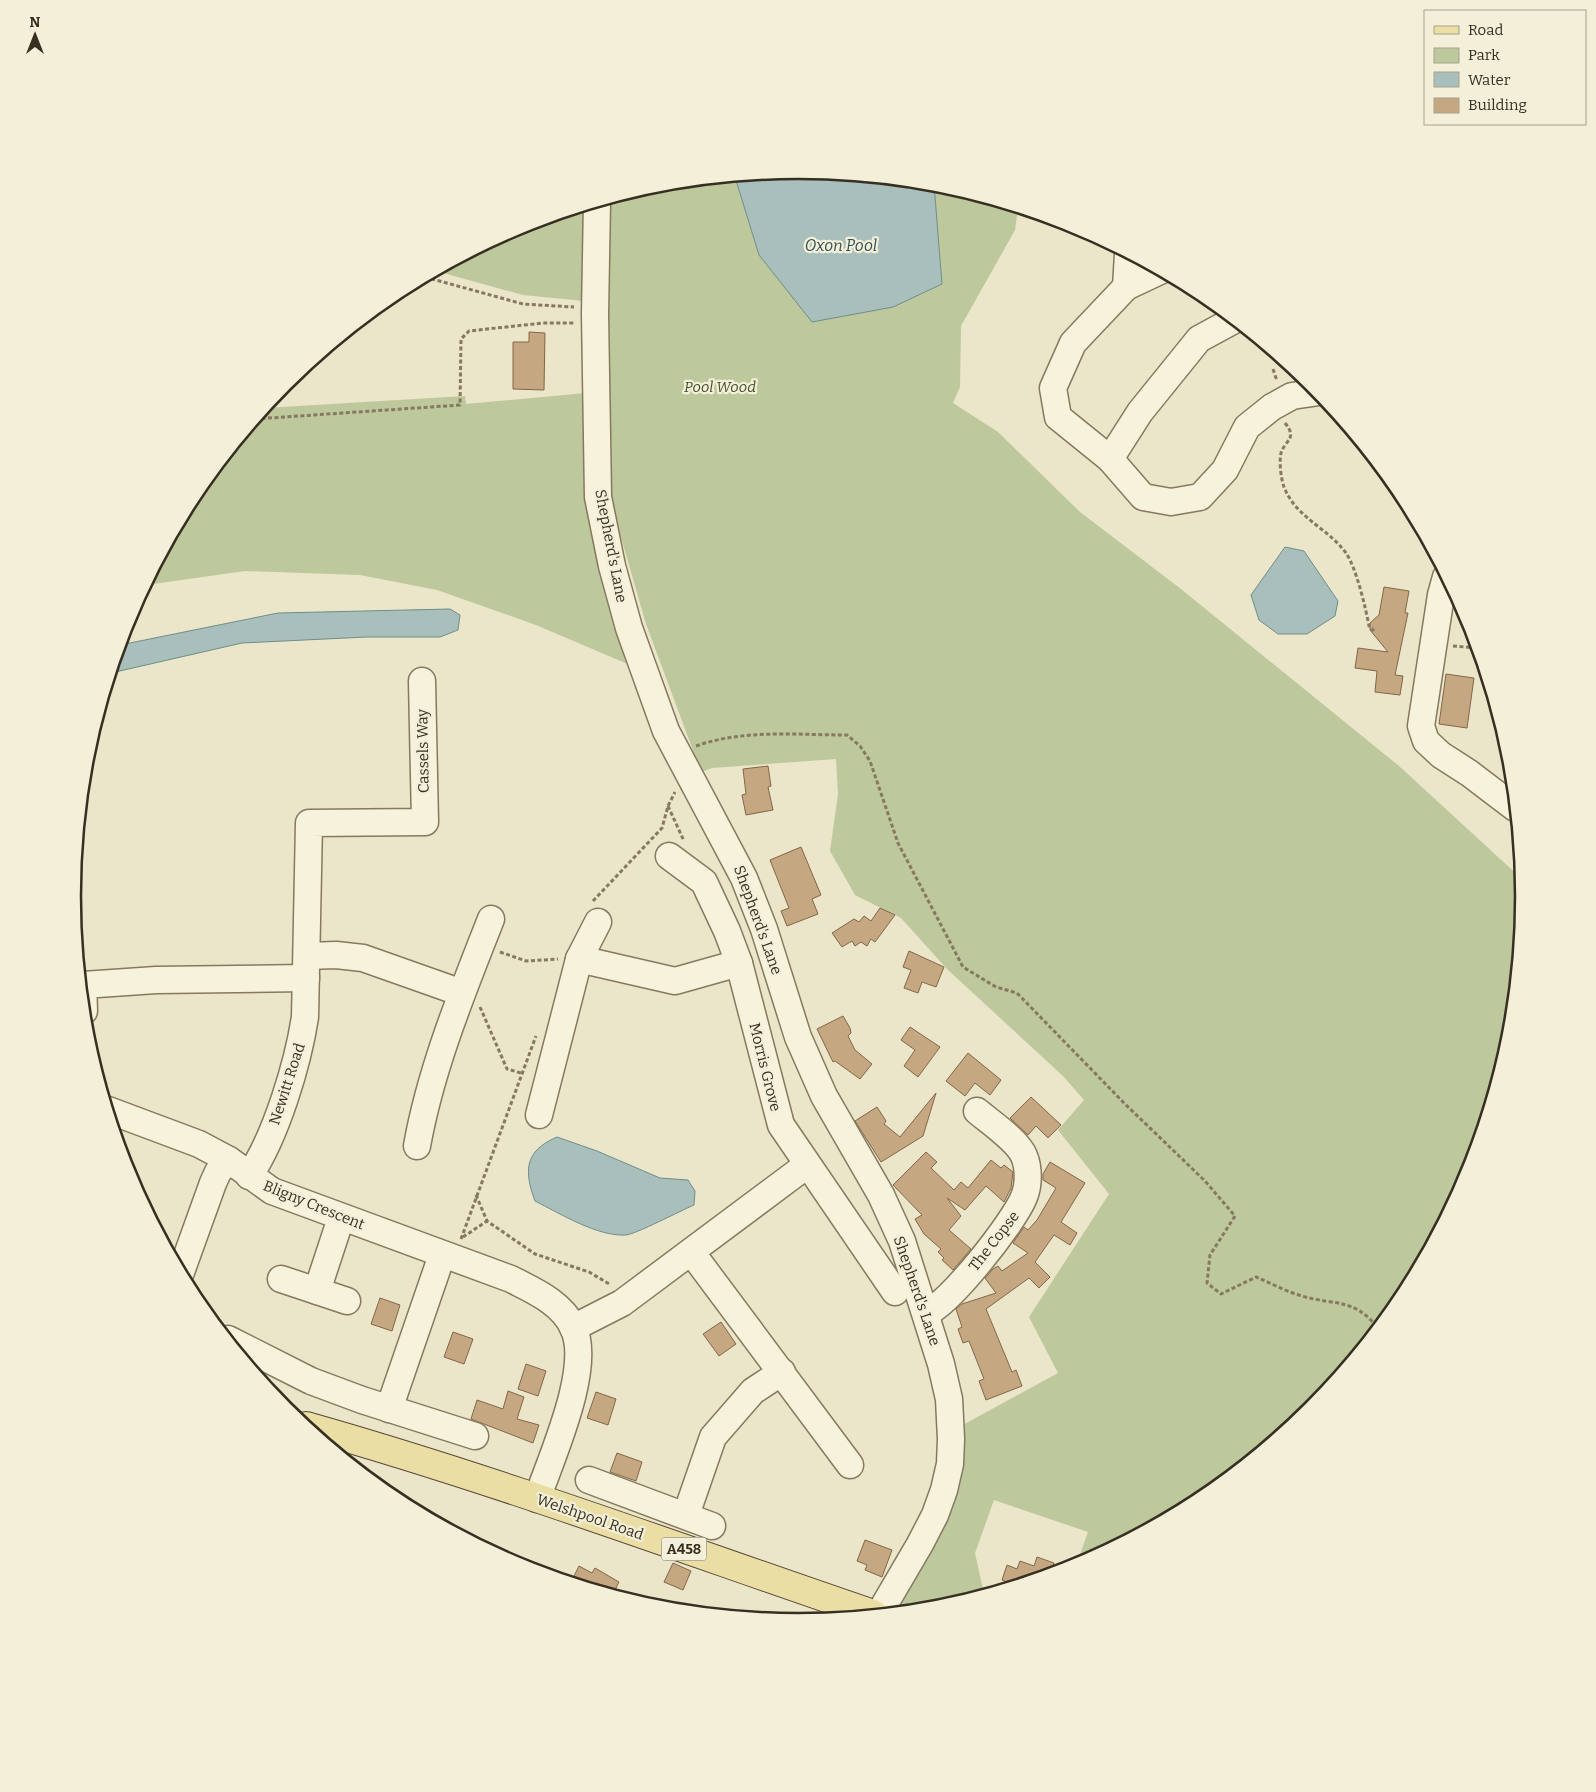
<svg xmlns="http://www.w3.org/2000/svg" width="1596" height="1792" viewBox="0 0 1596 1792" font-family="Bitter,serif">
<rect width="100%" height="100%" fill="#ebe5c9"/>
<!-- green -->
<g fill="#bdc89d">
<path d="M735,177l24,78 183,29 -8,-100 84,24 -3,22 -54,96 -1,61 -7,16 45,29 82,80 101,77 218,177 123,113 1,17 -11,117 -8,26 1,14 -37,121 -67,125 -15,19 -7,4 -4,8 -64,79 -110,90 -125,67 12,-34 -94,-32 -19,53 9,41c-27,8 -59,22 -87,13l64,-181 97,-53 -29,-56 80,-123 -51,-64 26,-30 -21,-24 -116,-107 -46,-51 -46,-23 -25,-44 8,-57 -2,-35 -124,9 -11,4 -55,-148 -40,-139 5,-287 46,-14z"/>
<polygon points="586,206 584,301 523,295 436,271 521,226"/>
<polygon points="586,393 586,509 630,665 536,625 437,590 360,575 245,571 146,585 195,493 265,408 465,396 466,404"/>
</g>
<!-- water -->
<g fill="#a9bfbc" stroke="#708d8a">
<polygon points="798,171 934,184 942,284 893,307 812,322 759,255 735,177"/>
<polygon points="1285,547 1304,551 1338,601 1335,616 1307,634 1278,634 1259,620 1251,595"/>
<polygon points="450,609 460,615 458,630 440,637 367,637 242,643 111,673 120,645 278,613"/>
<path d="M557,1137l40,14 63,27 28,2 7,11 -1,14c-14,6 -58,29 -68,30 -28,2 -67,-22 -91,-34 -11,-30 -11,-50 22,-64z"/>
</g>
<!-- building -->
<g fill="#c5a782" stroke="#836747">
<polygon points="529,332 545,333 544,390 513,389 513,342 529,342"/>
<polygon points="1384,587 1409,591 1405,613 1408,613 1395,675 1403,676 1400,695 1375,692 1377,671 1355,668 1358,648 1388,652 1370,630 1370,623 1379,615"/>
<polygon points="1446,674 1474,678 1467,728 1439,724"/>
<polygon points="768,766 771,786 768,787 773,810 746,815 742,795 746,794 743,769"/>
<polygon points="801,847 821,895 812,899 818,914 787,926 781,911 789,908 770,860"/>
<polygon points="880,908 895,915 875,942 871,939 867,946 861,942 855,946 852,941 842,947 832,933 854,919 859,922 864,916 871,921"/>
<polygon points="909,951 944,967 936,987 922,982 918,993 904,988 911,970 903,967"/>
<polygon points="843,1016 850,1028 851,1033 848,1036 855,1050 872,1064 860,1079 835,1061 833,1062 817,1029"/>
<polygon points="910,1027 940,1047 918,1077 904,1066 915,1050 901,1040"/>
<polygon points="968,1053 1001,1080 990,1095 975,1083 965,1096 946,1081"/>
<polygon points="936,1093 923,1136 881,1162 855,1121 877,1107 886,1121 884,1124 900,1137"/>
<polygon points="1031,1097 1061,1125 1048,1138 1036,1126 1028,1135 1010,1118"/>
<polygon points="926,1152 937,1162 931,1168 954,1190 961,1182 968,1188 991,1160 1001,1168 1004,1165 1013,1172 1011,1188 1004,1202 986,1186 965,1210 947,1198 961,1216 949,1230 971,1249 953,1270 942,1260 944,1258 938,1252 941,1249 924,1234 915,1219 922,1215 893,1185"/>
<polygon points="1050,1162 1085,1183 1061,1222 1077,1233 1070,1245 1054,1235 1035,1262 1050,1277 1039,1288 1029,1278 986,1309 1012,1372 1016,1370 1022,1386 986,1400 979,1381 984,1379 969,1341 963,1343 958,1329 962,1327 956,1309 962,1304 996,1293 985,1278 993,1269 998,1266 1002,1271 1028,1253 1013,1243 1024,1227 1028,1230 1037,1220 1056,1188 1043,1180 1043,1174"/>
<polygon points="380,1298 400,1305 392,1331 371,1324"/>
<polygon points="721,1322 736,1344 719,1356 703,1334"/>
<polygon points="453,1332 473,1339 464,1364 444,1357"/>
<polygon points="526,1364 546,1371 538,1396 518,1389"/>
<polygon points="508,1391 524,1397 517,1419 539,1425 533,1443 471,1419 477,1400 503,1409"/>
<polygon points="596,1392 616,1399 608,1425 587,1418"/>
<polygon points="617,1453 642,1462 636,1481 610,1472"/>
<polygon points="865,1540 892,1550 882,1577 865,1570 867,1565 857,1561"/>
<polygon points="1037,1557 1054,1563 1051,1572 1053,1573 1011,1586 1012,1584 1002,1580 1007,1565 1017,1569 1020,1561 1034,1566"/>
<polygon points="673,1563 691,1571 683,1590 664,1582"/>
<polygon points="579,1566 592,1573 595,1568 619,1582 613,1594 571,1582"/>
</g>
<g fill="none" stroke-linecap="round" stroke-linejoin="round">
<defs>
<g id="minor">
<polyline points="597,202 595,314 598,497 612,566 629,628 666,731 744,878 764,929 798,1037 824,1096 881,1195 902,1241 941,1364 949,1399 951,1439 950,1464 944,1490 935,1515 920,1544 879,1614"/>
<polyline points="1160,271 1126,287 1073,343 1053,388 1058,417 1110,459 1143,497 1171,502 1200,497 1225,470 1247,427 1272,407 1292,396 1319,392"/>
<polyline points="1126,287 1128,254"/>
<polyline points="1110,459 1140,412 1199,339 1234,320"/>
<polyline points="1446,577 1441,595 1421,726 1426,741 1441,755 1469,773 1515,808"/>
<polyline points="669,856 704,882 727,931 739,963 781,1125 895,1292"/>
<polyline points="307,956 336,955 363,958 462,993"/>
<polyline points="579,959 675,981 739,963"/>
<polyline points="84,1011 83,985 156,980 306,978"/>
<path d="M108,1110l91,34 30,16 43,31 239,88c23,12 50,23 62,48 20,40 -22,131 -36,172"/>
<polyline points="539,1115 579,959 598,922"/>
<path d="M417,1146c14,-78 45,-153 74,-227"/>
<path d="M249,1176c27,-39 49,-113 56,-159l4,-194 116,-1 -3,-141"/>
<polyline points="692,1253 850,1465"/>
<polyline points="181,1272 213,1183 218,1172 229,1160"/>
<polyline points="281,1279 347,1301"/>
<polyline points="317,1291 341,1218"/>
<path d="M926,1313c23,-8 88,-91 98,-116 5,-12 5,-29 0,-41 -6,-15 -34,-34 -47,-45"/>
<polyline points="573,1328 622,1303 807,1165"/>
<polyline points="228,1339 311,1381 362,1400 475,1436"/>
<polyline points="389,1409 442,1255"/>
<polyline points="589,1480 712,1526"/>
<polyline points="686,1515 713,1437 753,1391 782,1372"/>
</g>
<path id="major" d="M306,1426c191,54 379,124 567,188"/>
</defs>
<!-- minor casing -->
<use href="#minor" stroke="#86795f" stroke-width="29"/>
<!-- major casing -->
<use href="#major" stroke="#544733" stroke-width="30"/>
<!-- path -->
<g stroke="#86795f" stroke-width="3" stroke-dasharray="4 2.5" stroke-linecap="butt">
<polyline points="425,277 523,304 574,307"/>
<polyline points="1273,369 1277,381"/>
<polyline points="255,419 460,405 461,339 469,331 543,323 574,323"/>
<path d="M1285,423c13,16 0,17 -4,30 -2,9 0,26 3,34 12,31 44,41 62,66 10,14 20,56 23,73l5,5"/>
<polyline points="1453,646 1477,648"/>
<path d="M696,746c48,-17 101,-11 151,-11l13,11 10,15 28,82 65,124 33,20 21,6 108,111 80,77 30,35 -25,39 -3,28 14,11 35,-17c15,6 31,15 46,19 33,10 51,1 76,32"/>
<polyline points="668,806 684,841"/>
<polyline points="593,901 662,828 668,806 675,792"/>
<polyline points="500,952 526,961 558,959"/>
<polyline points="480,1007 507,1069 521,1073"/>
<polyline points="476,1195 487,1221 535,1254 589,1272 611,1285"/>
<polyline points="463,1237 487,1221"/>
<polyline points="461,1239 536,1036"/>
</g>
<!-- minor -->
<use href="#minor" stroke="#f6f2db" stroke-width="26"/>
<!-- major -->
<use href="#major" stroke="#eadea5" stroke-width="28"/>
</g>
<g text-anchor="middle" stroke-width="4.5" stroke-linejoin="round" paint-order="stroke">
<!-- shield labels -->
<rect fill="#f3efd8" stroke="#6f6958" stroke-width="1" x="661.5" y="1537.5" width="45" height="23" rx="4"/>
<g font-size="14" font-weight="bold" fill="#372f21">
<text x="684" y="1554">A458</text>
</g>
<!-- park labels -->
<g font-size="15" font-style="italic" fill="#42522a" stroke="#f3efd8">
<text x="720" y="392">Pool Wood</text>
</g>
<!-- street labels -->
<g font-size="15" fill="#372f21" stroke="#f3efd8">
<text transform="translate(611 546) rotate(79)" y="5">Shepherd's Lane</text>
<text transform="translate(423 751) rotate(-91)" y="5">Cassels Way</text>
<text transform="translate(758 920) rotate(70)" y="5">Shepherd's Lane</text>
<text transform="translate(765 1067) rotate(76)" y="5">Morris Grove</text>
<text transform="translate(287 1084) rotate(-72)" y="5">Newitt Road</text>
<text transform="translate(314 1205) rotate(22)" y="5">Bligny Crescent</text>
<text transform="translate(994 1241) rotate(-52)" y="5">The Copse</text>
<text transform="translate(917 1291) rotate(71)" y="5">Shepherd's Lane</text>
<text transform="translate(590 1517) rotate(19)" y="5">Welshpool Road</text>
</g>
<!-- water labels -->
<g font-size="16" font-style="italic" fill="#325356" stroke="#f3efd8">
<text x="841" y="251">Oxon Pool</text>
</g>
</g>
<!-- crop -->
<path d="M0 0H1596V1792H0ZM81 896a717 717 0 1 1 1434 0a717 717 0 1 1-1434 0Z" fill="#f3efd8" fill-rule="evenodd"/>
<path fill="none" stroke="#372f21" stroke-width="2.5" d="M81 896a717 717 0 1 1 1434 0a717 717 0 1 1-1434 0Z"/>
<!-- legend -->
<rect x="1424" y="10" width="162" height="115" fill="#f3efd8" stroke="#a8a28f"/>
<rect x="1434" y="26" width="25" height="8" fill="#eadea5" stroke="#a8a28f"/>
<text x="1468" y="35" font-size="15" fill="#372f21">Road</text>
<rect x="1434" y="48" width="25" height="15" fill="#bdc89d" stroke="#a8a28f"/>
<text x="1468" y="60" font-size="15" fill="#372f21">Park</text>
<rect x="1434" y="72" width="25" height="15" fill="#a9bfbc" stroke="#a8a28f"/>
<text x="1468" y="85" font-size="15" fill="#372f21">Water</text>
<rect x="1434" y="98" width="25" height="15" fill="#c5a782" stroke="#a8a28f"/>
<text x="1468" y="110" font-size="15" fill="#372f21">Building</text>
<!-- north arrow -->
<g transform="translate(35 35)" stroke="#f3efd8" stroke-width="4" paint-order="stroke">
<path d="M0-4L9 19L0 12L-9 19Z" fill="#372f21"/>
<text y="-8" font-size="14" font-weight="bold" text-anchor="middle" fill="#372f21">N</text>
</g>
</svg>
